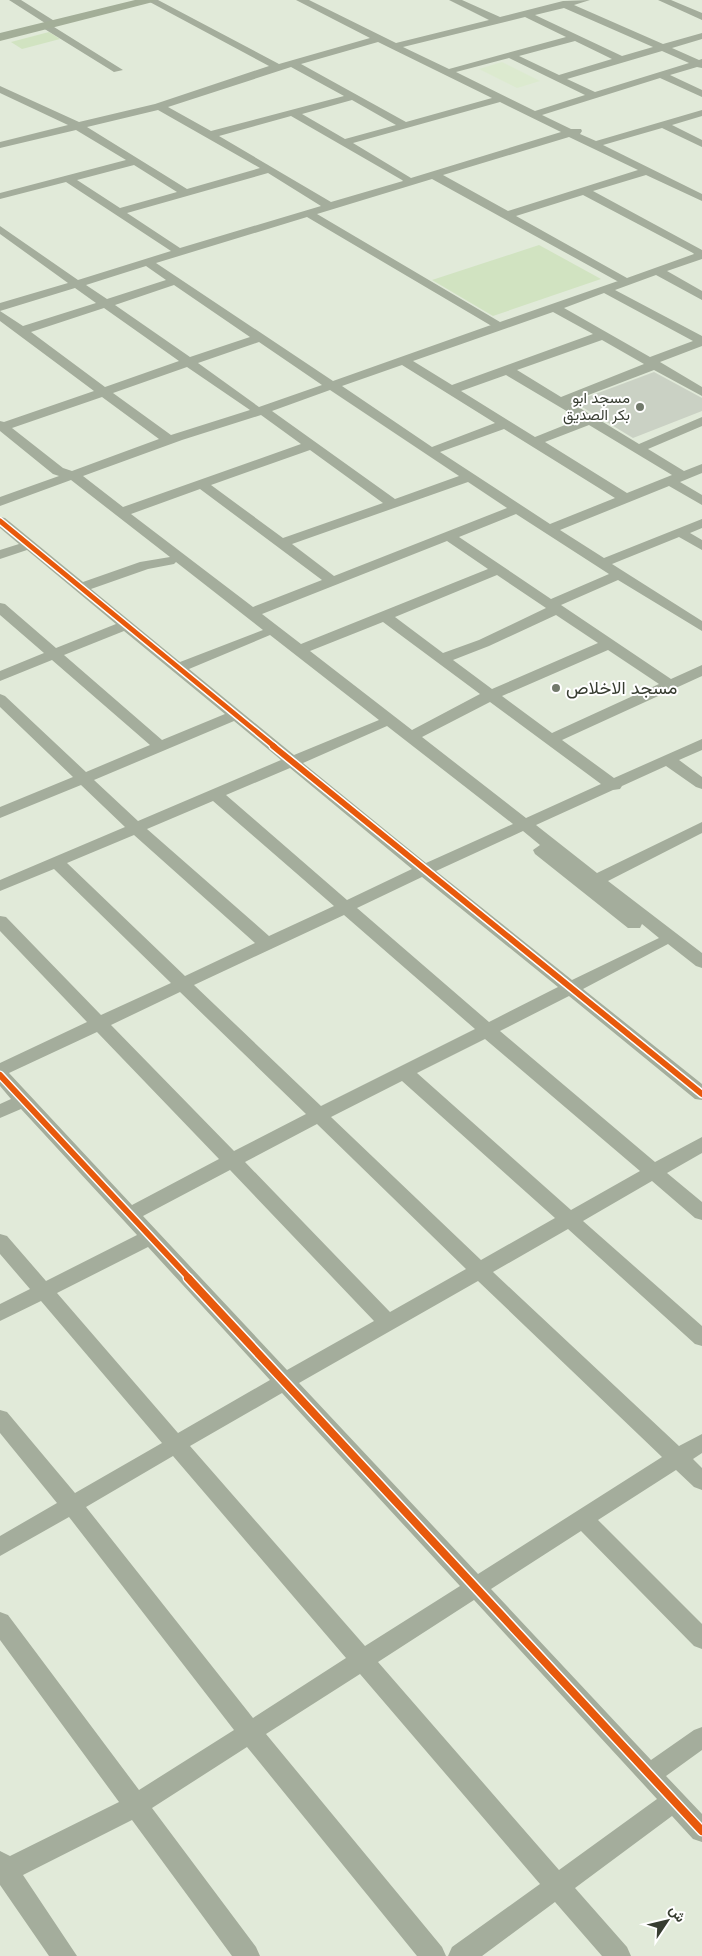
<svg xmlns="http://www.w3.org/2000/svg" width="702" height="1956" viewBox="0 0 702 1956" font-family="Arial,Vazirmatn,sans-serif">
<rect width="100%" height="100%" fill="#e1ead9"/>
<!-- built -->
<polygon fill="#dceacf" points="502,62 540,81 517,88 479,69"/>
<!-- green -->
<g fill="#d1e3c1">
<polygon points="49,32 60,39 22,49 11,42"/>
<polygon points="539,245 601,279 493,316 432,280"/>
</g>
<!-- building -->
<polygon fill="#cad1c4" points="654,372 702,398 702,411 633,438 574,402"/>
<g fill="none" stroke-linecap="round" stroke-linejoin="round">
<!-- minor -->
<g fill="#a4ad9c" fill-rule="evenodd">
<polygon points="9,0 21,0 56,22 58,24 54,27 123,70 114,72 43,28 41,26 45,23"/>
<path d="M146,0h12l121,64 91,-26 -74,-38h13l87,43 93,-23 -40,-20h13l38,17 63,-16 27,-1 -16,5 89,39 39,-11v6l-30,9 27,12 3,-1v9l-5,-1 -27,8 32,15v7l-42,-19 -118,37 29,14h10l1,2 -2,3 16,7 106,-31v6l-30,9 30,15v7l-40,-19 -59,17 99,49v7l-56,-26 -53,16 109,59v9l-35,12 35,20v9l-46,-25 -41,15 87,46v10l-42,16 42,25v9l-48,-26 -84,32 69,42 63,-27v9l-54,23 36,22 18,-7v9l-22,9 22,13v10l-33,-19 -109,44 44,28 98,-39v9l-12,5 12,7v10l-23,-13 -67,27 90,57v10l-84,-51 -57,25 110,74 31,-14v11l-140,64 52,38 88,-39v11l-23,10 23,17v12l-6,-2 -30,-21 -44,20 -2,3 -7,1 -77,35 61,48 105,-51v11l-94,48 94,72v15l-6,-2 -28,-22 -85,45 119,95v16l-7,-1 -126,-103 -69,35 155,131 47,-25v16l-35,20 35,29v18l-7,-2 -43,-37 -69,40 119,105v20l-7,-2 -127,-115 -75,43 186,174 23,-12v19l-9,6 9,9v22l-8,-3 -18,-17 -78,50 104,104v25l-8,-3 -113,-115 -90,58 160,171 43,-30 8,-3v23l-36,26 36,38v28l-9,-3 -21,-23 -97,72 52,59 4,9h-29l-47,-54 -73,54h-34l4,-9 88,-63 -180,-210 -94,60 176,213 4,9h-29l-170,-209 -95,61 104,139 4,9h-28l-100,-136 -109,55 54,81h-28l-49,-71v-34l10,5 109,-54 -119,-162v-28l8,3 131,175 95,-60 -165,-213 -69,39v-20l57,-33 -57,-70v-23l7,2 68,81 87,-50 -121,-142 -41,20v-17l30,-15 -30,-35v-20l7,2 39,45 91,-46 -116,-126 -21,9v-14l11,-5 -11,-13v-23l87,-41 -87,-91v-15l6,1 95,98 70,-32 -117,-114 -54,22v-11l125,-53 -44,-42 -81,33v-11l73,-30 -73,-70v-13l5,2 81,76 64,-27 -98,-85 -52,21v-10l44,-18 -44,-38v-12l5,1 51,44 60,-24 -89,-74 -27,9v-9l19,-6 -19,-16v-11l5,1 78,64 57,-20 30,-5 -99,-77 -71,26v-9l59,-21 -6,-2 -53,-43v-10l4,1 90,-31 -94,-70v-10l23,15 73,-23 -21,-15 -75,23v-8l68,-20 -68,-49v-8l78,54 93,-29 -105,-69 -66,17v-6l126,-33 -50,-30 -76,18v-6l68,-17 -68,-32v-7l79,36 76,-18 114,-38zM564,8l89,39 -31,9 -87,-41zM525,17l41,20 -117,32 -46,-22zM575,41l37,18 -53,16 -40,-19zM378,42l114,56 -86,24 -105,-58zM662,51l27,12 -94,29 -28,-13zM509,58l76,37 -50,16 -79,-39zM291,67l53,29 -133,35 -43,-24zM352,100l44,25 -51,14 -43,-25zM500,102l61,30 -150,46 -58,-35zM158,110l102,58 -73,21 -100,-62zM291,116l111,64 1,1 -72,21 -112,-66zM569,137l69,33 -130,41 -65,-36zM134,165l43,27 -57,16 -43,-28zM268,173l53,33 -141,42 -53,-35zM432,179l185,102h1l-118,41 -183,-108zM583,195l110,58 1,1 -67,24 -111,-62zM307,217l183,108h1l-158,56 -177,-118zM146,266l20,14 -59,19 -21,-14zM174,285l76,52 -60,20 -75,-52zM604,293l89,48 -43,16 -86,-49zM104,308l75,53 -74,26 -74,-55zM553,312l40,22 -141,51 -39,-24zM602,340l42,24 -83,33 -44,-27zM259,342l63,43 -63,22 -61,-44zM402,365l93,58 -63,24 -90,-61zM187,367l63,43 -79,25 -58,-42zM506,375l74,44 -45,18 -74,-46zM330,390l129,86 -64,23 -123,-88zM102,397l57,42 -87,32 -9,-3 -51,-40zM261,415l40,29 -178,63 -40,-31 99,-36zM589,425l83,50 -45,18 -82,-51zM504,429l111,69 -65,26 -110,-72zM310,450l73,53 -100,35 -72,-53zM468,482l39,26 -173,68 -42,-32zM200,489l122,91 -69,27 -122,-93zM516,514l93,60 -58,25 -92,-62zM447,541l41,28 -187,75 -39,-30zM176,562l87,68 -83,32 -89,-73 57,-20 26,-5zM497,575l49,33 -67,32 -36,13 -48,-36zM556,615l42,28 -106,46 -39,-29 36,-14zM383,622l97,72 -68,36 -102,-79zM124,631l101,83 -63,26 -98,-85zM270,635l109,85 -85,35 -105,-86zM608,650l51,34 -107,49 -50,-37zM490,702l111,82 -75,34 -104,-81zM234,721l47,39 -143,61 -44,-41zM387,726l126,98 -87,39 -123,-100zM290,768l122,101 -65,31 -121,-105zM213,801l121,105 -65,30 -122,-107zM523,831l17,14 -7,5 2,4 93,74h12l2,-4 17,14 -87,42 -136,-109zM134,835l121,108 -70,33 -118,-113zM422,877l136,110 -69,35 -132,-114zM344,915l131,114 -154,77 -127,-121zM180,992l126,122 -72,37 -123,-126zM97,1032l122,127 -87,46 -123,-132zM485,1039l155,132 -69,39 -154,-137zM402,1081l153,137 -74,42 -150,-143zM317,1124l149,145 -76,43 -145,-150zM230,1170l144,151 -87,49 -144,-154zM148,1247l122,133 -92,53 -121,-140zM478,1281l184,176 -184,117 -179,-191zM282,1393l178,193 -95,60 -175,-200zM173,1456l173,202 -93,60 -167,-211zM474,1600l183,199 -98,71 -181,-208z"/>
<polygon points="658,0 671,0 702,13 702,20"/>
</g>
<!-- major -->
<polygon fill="#a3ae98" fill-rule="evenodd" points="135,0 155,0 153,2 0,41 0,33"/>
<defs>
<polyline id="cycleway-far2" points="0,521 275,747"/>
<g id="cycleway-far1">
<polyline points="273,746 702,1094"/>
<polyline points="0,1075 190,1279"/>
</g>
<polyline id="cycleway" points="188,1278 702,1831"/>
</defs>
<!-- cycleway-far2 casing -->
<use href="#cycleway-far2" stroke="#fff" stroke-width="8"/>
<!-- cycleway-far1 casing -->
<use href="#cycleway-far1" stroke="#fff" stroke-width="9"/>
<!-- cycleway casing -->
<use href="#cycleway" stroke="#fff" stroke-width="11"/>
<!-- cycleway-far2 -->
<use href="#cycleway-far2" stroke="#e8590c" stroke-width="5"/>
<!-- cycleway-far1 -->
<use href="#cycleway-far1" stroke="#e8590c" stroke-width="6"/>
<!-- cycleway -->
<use href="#cycleway" stroke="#e8590c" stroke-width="8"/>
</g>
<!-- markers -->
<g fill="#727a6c" stroke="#fff" stroke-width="2">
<circle cx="640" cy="407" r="5"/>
<circle cx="556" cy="688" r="5"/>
</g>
<g text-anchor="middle" stroke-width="4" stroke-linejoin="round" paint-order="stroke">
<!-- far-poi labels -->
<g font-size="15" fill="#373d31" stroke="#fff" text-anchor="end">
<text x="630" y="403">مسجد ابو<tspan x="630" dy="17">بكر الصديق</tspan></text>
</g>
<!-- poi labels -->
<g font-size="18" fill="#373d31" stroke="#fff" text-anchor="start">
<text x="566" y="694">مسجد الاخلاص</text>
</g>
</g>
<!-- north arrow -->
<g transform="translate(667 1921) rotate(55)" stroke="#ffffff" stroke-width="4" paint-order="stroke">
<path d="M0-4L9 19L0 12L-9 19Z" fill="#373d31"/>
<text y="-8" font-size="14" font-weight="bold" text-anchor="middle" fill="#373d31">ش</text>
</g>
</svg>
